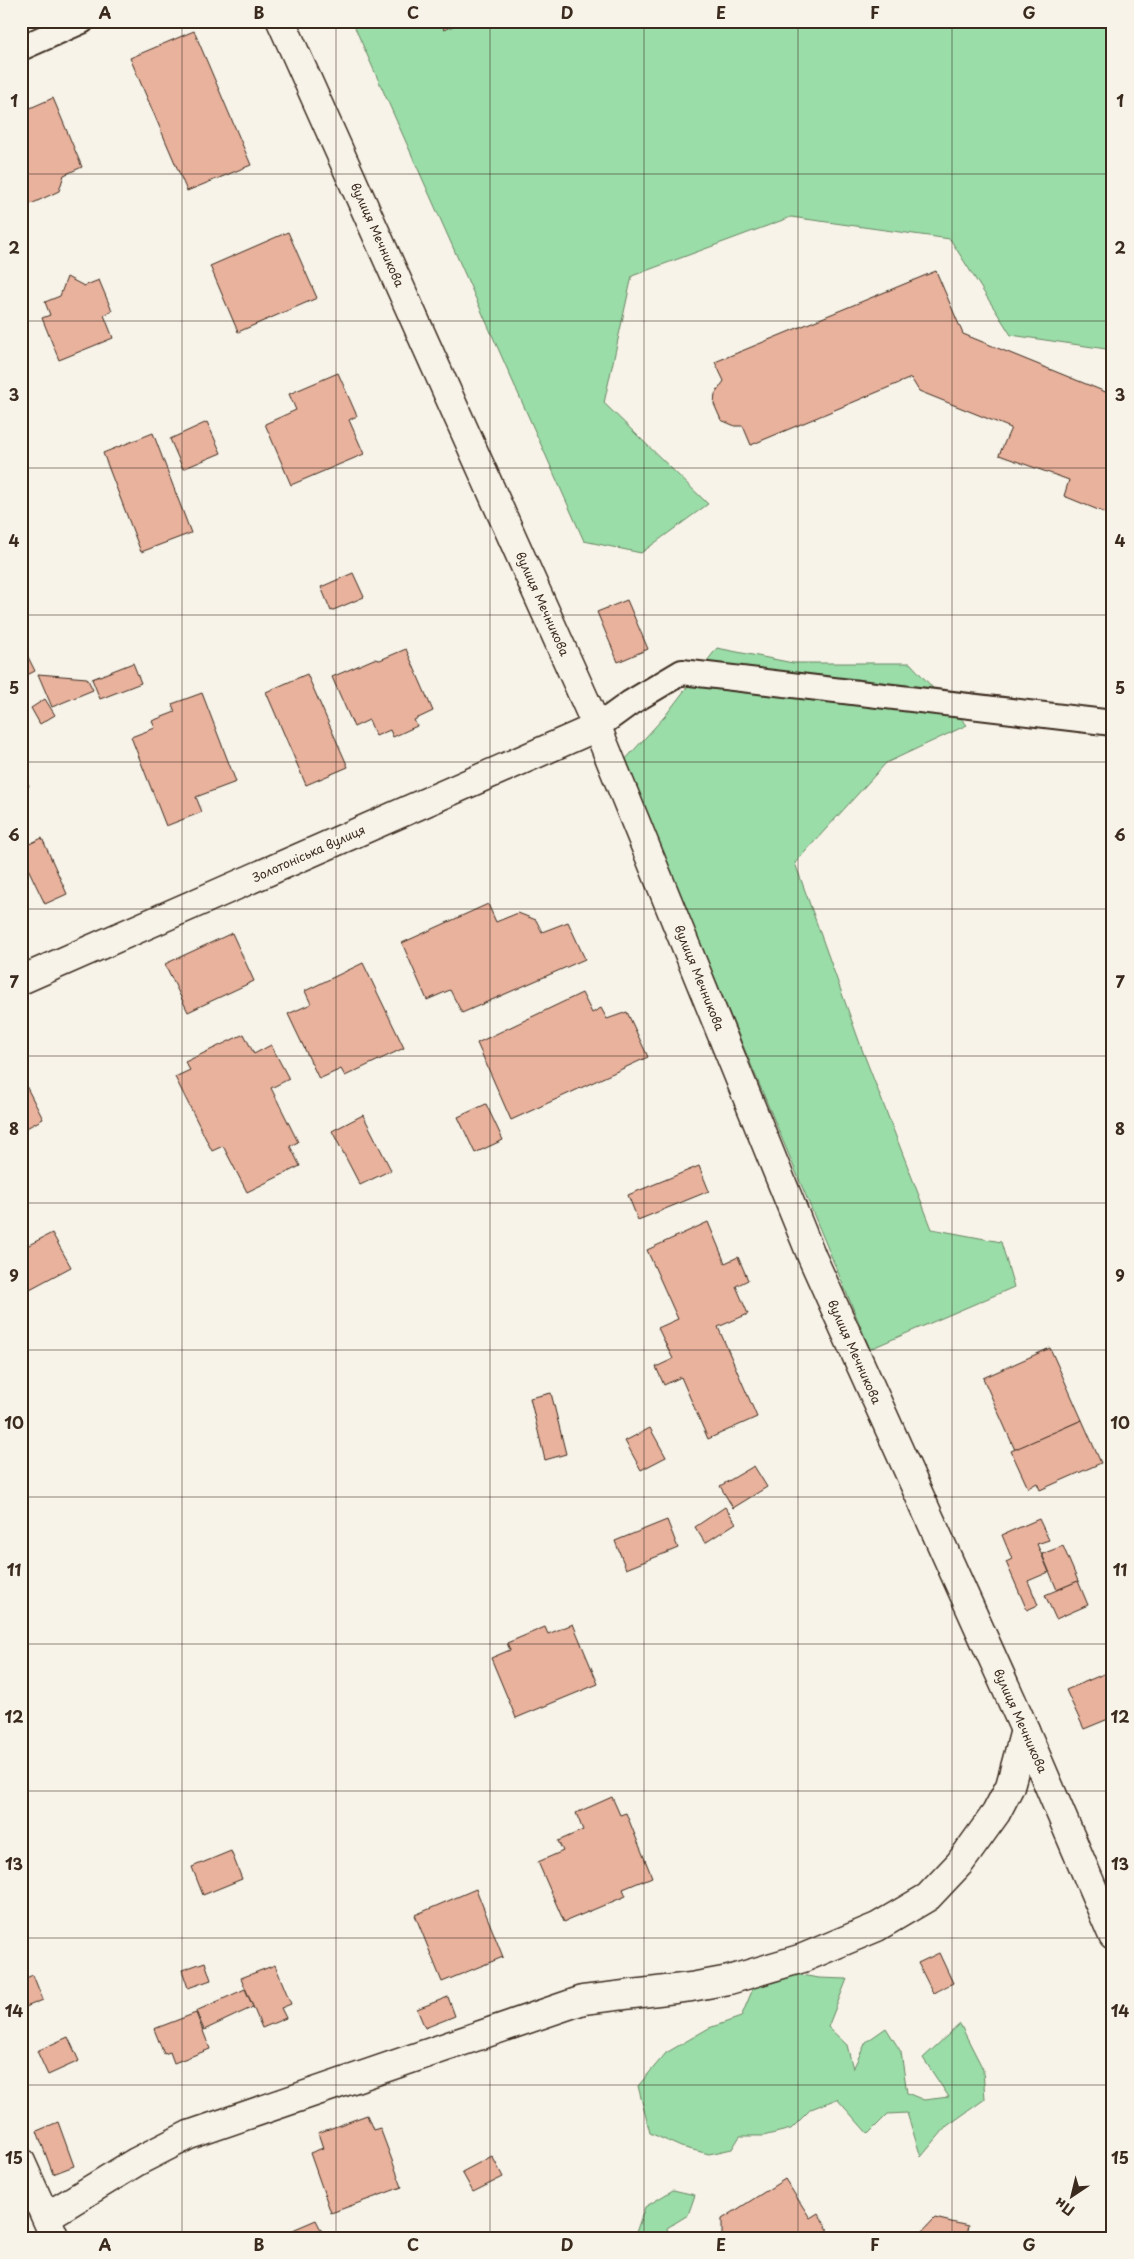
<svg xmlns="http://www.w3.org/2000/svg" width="1134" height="2259" viewBox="0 0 1134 2259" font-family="'Playpen Sans',sans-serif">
<rect width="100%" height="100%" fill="#f7f3e8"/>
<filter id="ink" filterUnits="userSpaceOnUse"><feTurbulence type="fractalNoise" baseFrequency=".02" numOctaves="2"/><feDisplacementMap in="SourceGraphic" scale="10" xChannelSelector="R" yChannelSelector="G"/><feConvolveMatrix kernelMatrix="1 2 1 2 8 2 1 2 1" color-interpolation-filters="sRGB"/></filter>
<g filter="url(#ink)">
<!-- green -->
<g fill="#9adda8" stroke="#6a8463">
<polygon points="352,21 1113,21 1113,350 1011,335 950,239 791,217 632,276 604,403 708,504 641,553 584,541"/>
<polygon points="717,648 793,663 910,663 967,725 886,763 795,863 863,1052 932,1229 1001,1242 1014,1287 870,1349 624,761 665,716"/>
<polygon points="795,1974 819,1978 847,1979 828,2027 847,2045 853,2069 866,2042 886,2028 901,2052 907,2093 924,2100 949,2097 923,2058 960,2024 983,2069 985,2099 947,2126 921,2157 907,2113 888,2114 868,2134 837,2099 811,2109 791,2129 763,2136 740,2136 732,2149 709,2154 681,2147 650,2133 638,2086 666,2053 709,2028 741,2017 755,1984"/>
<polygon points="673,2190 695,2195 688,2215 667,2228 669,2238 634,2238 645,2207"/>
</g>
<!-- building -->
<g fill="#e8b29d" stroke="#3b2a1e">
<polygon points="441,21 464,21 444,30"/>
<polygon points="194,31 251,165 187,191 130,58"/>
<polygon points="53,98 82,167 64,175 59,191 31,204 21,199 21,112"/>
<polygon points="288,232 317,298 238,332 210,266"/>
<polygon points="936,271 963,334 1113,395 1113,516 1064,496 1069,480 999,455 1011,428 919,391 911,378 751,445 743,426 735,426 721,420 714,404 715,394 724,381 715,362"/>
<polygon points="67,277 84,286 99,280 112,311 104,315 113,338 59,360 42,318 50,315 45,302 60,296"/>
<polygon points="338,373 357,416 349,420 364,454 291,485 265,424 296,410 289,394"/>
<polygon points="207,422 221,453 183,469 170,439"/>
<polygon points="153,433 191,533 141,552 103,453"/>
<polygon points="353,573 364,597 331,611 321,587"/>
<polygon points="627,600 648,649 618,662 597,612"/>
<polygon points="21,643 35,671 21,678"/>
<polygon points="406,649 433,711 414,720 417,726 393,737 390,730 376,736 369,720 354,727 332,677 374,659 380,660"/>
<polygon points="133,663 141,683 100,699 92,679"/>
<polygon points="38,674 87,678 93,690 52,707"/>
<polygon points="307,674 348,767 306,785 266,692"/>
<polygon points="202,693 236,782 196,797 202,812 166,826 131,737 155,728 152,721 175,712 172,704"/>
<polygon points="45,699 55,715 40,724 31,708"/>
<polygon points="21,770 29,786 21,789"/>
<polygon points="42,838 67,894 45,904 21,854 21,848"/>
<polygon points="488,904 496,922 518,913 536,920 542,932 568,922 585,959 462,1013 450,990 427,1000 402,943"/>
<polygon points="232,933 254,981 188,1012 165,964"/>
<polygon points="363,963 404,1048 345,1076 341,1069 319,1079 288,1014 311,1004 305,991"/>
<polygon points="582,993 592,1013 601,1008 607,1019 627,1012 648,1057 511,1120 477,1043"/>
<polygon points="244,1034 254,1054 271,1045 289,1079 271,1088 298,1142 290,1146 300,1166 247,1192 223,1146 212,1151 175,1077 190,1070 185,1062"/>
<polygon points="21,1076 43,1119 21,1131"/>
<polygon points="486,1104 503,1140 475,1153 458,1117"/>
<polygon points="363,1115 391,1170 360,1185 332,1131"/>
<polygon points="699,1166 709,1191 638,1220 628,1195"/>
<polygon points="708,1222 725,1263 738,1257 748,1280 736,1286 748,1314 718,1327 757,1417 708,1439 681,1377 664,1385 656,1367 673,1359 658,1328 678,1319 647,1250"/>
<polygon points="52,1233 71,1267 28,1290 21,1276 21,1249"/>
<polygon points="1050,1348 1082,1420 1015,1450 983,1378"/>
<polygon points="551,1393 566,1454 545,1460 530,1398"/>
<polygon points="1082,1420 1101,1463 1040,1490 1037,1483 1028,1488 1011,1451"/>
<polygon points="650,1428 666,1457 641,1470 625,1441"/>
<polygon points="754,1466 767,1487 733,1508 720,1486"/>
<polygon points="725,1507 736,1523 705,1543 695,1527"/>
<polygon points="1039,1519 1049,1540 1037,1544 1049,1572 1028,1581 1038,1605 1027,1610 1006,1562 1012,1559 1002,1535"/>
<polygon points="667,1520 678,1548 626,1569 615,1541"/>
<polygon points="1063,1546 1078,1581 1057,1590 1042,1554"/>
<polygon points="1078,1581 1088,1605 1056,1619 1045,1595"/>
<polygon points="573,1624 598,1684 516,1718 491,1658 510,1650 507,1643 545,1627 548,1634"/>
<polygon points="1113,1670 1113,1717 1084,1729 1066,1690"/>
<polygon points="612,1797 620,1815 626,1813 652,1877 623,1889 626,1896 564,1922 538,1862 563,1851 558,1841 583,1830 576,1813"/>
<polygon points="231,1851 242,1879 203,1895 192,1867"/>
<polygon points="476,1889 503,1957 442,1982 415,1915"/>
<polygon points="939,1953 953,1983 933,1993 918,1963"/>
<polygon points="205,1962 211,1980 188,1988 182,1970"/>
<polygon points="275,1965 291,2004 281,2008 286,2018 262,2028 241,1978"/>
<polygon points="33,1975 43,2000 21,2009 21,1980"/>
<polygon points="245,1989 253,2007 204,2030 196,2011"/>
<polygon points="448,1997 455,2016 425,2028 417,2009"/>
<polygon points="196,2013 210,2049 174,2063 170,2052 164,2054 154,2029"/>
<polygon points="68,2037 79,2061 48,2075 37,2051"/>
<polygon points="367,2115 373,2130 380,2128 402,2187 331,2213 310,2153 323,2148 318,2133"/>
<polygon points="58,2122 74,2166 53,2174 37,2131"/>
<polygon points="492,2156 503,2177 473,2192 462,2172"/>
<polygon points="785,2179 810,2218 818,2213 833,2238 722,2238 722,2219"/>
<polygon points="935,2218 968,2226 965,2238 916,2238"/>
<polygon points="316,2220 325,2238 278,2238 295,2229"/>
</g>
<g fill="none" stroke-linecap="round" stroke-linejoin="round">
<defs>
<g id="service">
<polyline points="21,48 82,21"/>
<polyline points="597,727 630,703 682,672 1113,723"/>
</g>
<g id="minor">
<polyline points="281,21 597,727 812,1257 1025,1730 1113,1936"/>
<polyline points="21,980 597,727"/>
<polyline points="21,2162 55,2238"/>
<polyline points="46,2217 136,2162 189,2135 583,2000 691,1987 729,1980 803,1958 877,1927 928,1897 960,1863 996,1813 1010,1786 1025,1730"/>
</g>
</defs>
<!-- service casing -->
<use href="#service" stroke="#3b2a1e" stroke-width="28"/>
<!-- minor casing -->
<use href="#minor" stroke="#3b2a1e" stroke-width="31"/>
<!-- service -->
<use href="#service" stroke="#f7f3e8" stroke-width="24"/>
<!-- minor -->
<use href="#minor" stroke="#f7f3e8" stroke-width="28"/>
</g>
</g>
<!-- grid -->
<path fill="none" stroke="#3b2a1e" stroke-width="1" stroke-opacity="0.55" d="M182,21v2217M336,21v2217M490,21v2217M644,21v2217M798,21v2217M952,21v2217M21,174h1092M21,321h1092M21,468h1092M21,615h1092M21,762h1092M21,909h1092M21,1056h1092M21,1203h1092M21,1350h1092M21,1497h1092M21,1644h1092M21,1791h1092M21,1938h1092M21,2085h1092"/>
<g text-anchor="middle" stroke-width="5" stroke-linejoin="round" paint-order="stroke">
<!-- street labels -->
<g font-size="12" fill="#3b2a1e" stroke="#f7f3e8">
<text transform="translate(377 235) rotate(66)" y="4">вулиця Мечникова</text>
<text transform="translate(542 604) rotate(66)" y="4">вулиця Мечникова</text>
<text transform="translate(309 854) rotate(-24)" y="4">Золотоніська вулиця</text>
<text transform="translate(699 978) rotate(68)" y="4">вулиця Мечникова</text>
<text transform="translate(854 1352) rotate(66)" y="4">вулиця Мечникова</text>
<text transform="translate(1020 1721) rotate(66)" y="4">вулиця Мечникова</text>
</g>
</g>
<!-- margin -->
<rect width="1134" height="2259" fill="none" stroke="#f7f3e8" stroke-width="55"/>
<!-- north arrow -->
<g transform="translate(1072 2196) rotate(215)" stroke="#f7f3e8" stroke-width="4" paint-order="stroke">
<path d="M0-4L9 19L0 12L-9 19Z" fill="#3b2a1e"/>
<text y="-8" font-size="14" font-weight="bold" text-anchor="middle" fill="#3b2a1e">Пн</text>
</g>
<rect x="28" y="28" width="1078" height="2204" fill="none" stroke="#3b2a1e" stroke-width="2"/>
<g font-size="16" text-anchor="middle" font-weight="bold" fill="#3b2a1e">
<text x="105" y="19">A</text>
<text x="259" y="19">B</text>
<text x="413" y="19">C</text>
<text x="567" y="19">D</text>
<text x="721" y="19">E</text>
<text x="875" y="19">F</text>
<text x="1029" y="19">G</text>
<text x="14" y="107">1</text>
<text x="1120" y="107">1</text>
<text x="14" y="254">2</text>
<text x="1120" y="254">2</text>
<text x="14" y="401">3</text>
<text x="1120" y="401">3</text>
<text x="14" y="547">4</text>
<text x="1120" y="547">4</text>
<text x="14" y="694">5</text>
<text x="1120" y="694">5</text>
<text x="14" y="841">6</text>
<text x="1120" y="841">6</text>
<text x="14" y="988">7</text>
<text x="1120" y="988">7</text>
<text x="14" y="1135">8</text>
<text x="1120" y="1135">8</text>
<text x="14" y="1282">9</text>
<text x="1120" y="1282">9</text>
<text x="14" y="1429">10</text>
<text x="1120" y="1429">10</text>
<text x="14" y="1576">11</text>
<text x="1120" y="1576">11</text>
<text x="14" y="1723">12</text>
<text x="1120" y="1723">12</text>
<text x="14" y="1870">13</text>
<text x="1120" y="1870">13</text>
<text x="14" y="2017">14</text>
<text x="1120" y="2017">14</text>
<text x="14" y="2164">15</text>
<text x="1120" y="2164">15</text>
<text x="105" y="2251">A</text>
<text x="259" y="2251">B</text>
<text x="413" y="2251">C</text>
<text x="567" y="2251">D</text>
<text x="721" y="2251">E</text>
<text x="875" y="2251">F</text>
<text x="1029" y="2251">G</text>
</g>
</svg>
